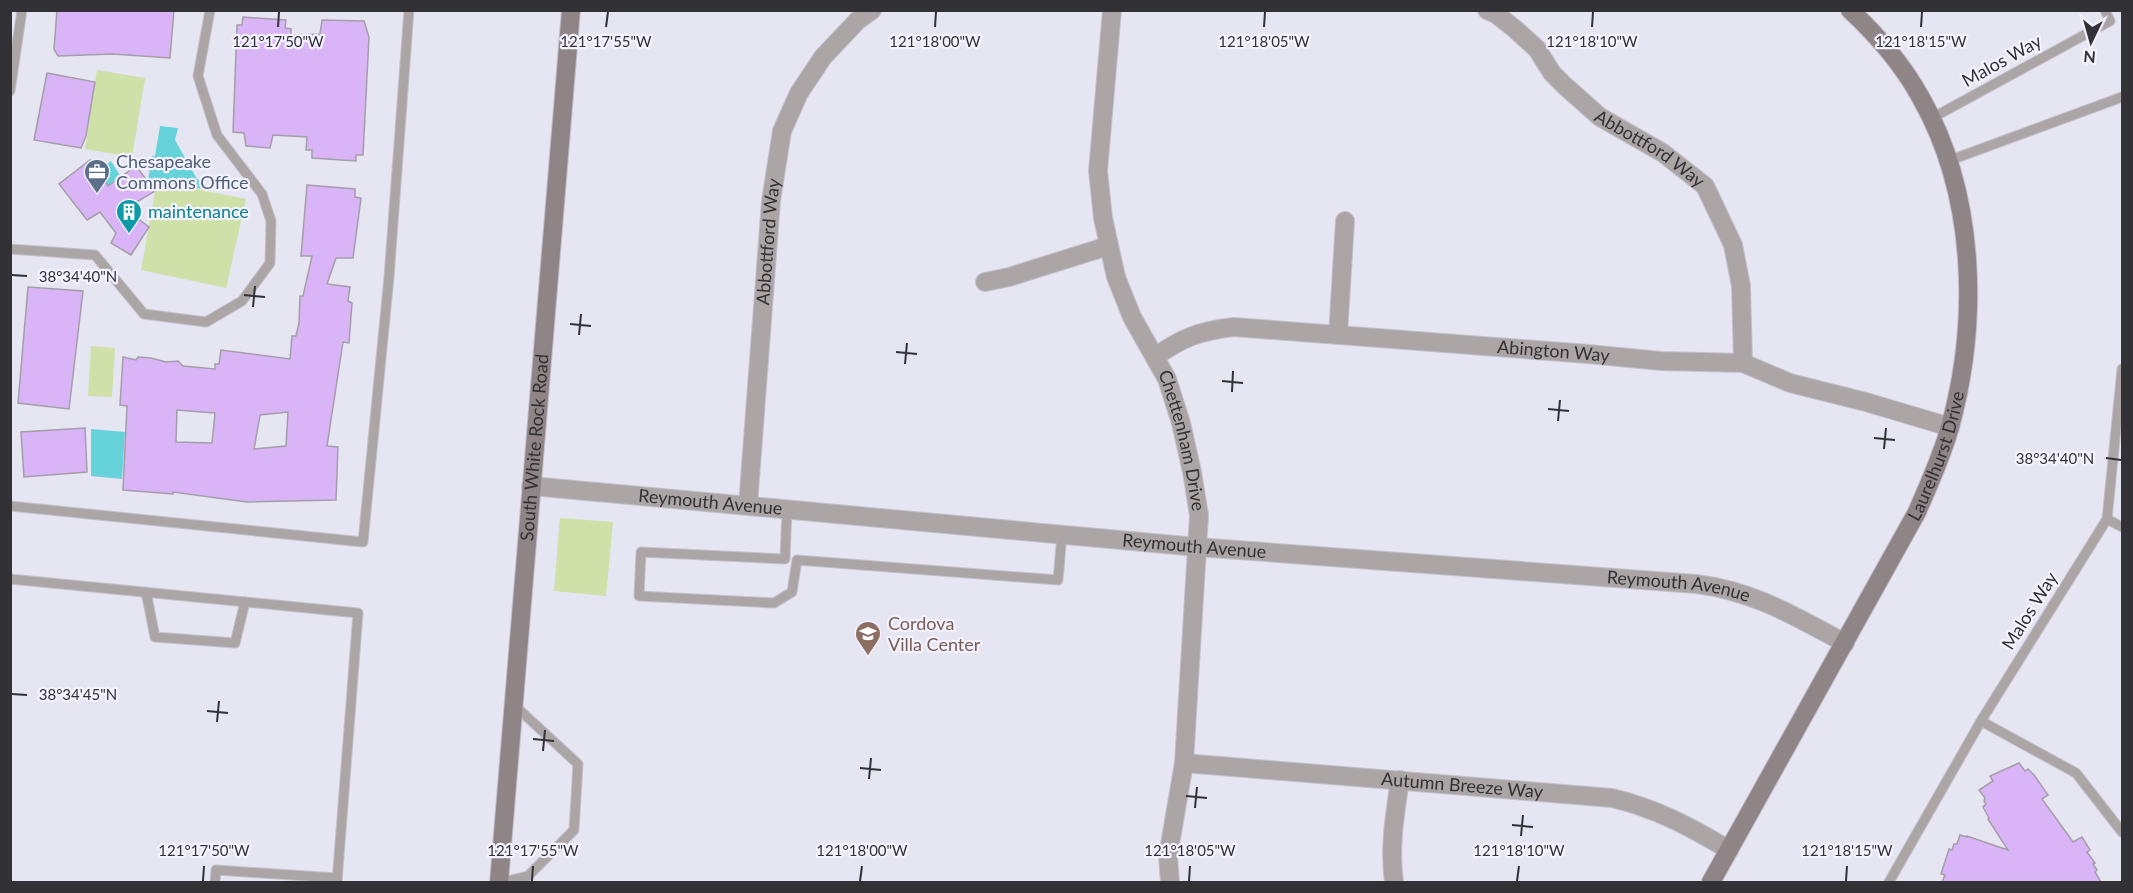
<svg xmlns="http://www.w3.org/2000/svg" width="2133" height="893" viewBox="0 0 2133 893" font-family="Lato,sans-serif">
<rect width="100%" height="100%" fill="#e6e5f2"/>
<!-- green -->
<g fill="#cfe0a8">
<polygon points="97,70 145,78 132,157 85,149"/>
<polygon points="157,181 246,199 226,288 141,270"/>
<polygon points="91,346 115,348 112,397 88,396"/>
<polygon points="560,518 613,522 606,596 554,591"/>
</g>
<!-- water -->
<g fill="#66d2da">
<polygon points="160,126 178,128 175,140 197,179 203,182 202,189 148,180 152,156 155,156"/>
<polygon points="111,161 121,177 108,186 98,171"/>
<polygon points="91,429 125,432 122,479 91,476"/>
</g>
<!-- building -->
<g fill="#d9b4f6" stroke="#a49ea9" stroke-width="1.5" fill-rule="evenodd">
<polygon points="57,10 174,10 170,58 113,54 58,56 54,49"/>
<polygon points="243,17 286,20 285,28 291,29 291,35 320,34 322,20 364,21 369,37 363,155 356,155 356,161 312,158 312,150 306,150 307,137 273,135 270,148 246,146 244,133 233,132 237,25 242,25"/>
<polygon points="47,73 95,82 86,136 81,148 34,140"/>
<polygon points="90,160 108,186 136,166 155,191 125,209 149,227 131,255 111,243 116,233 100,212 87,220 59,184"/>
<path d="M307,185l48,4v8l6,1 -8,60h-17l-9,26 23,3 -2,14 4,2 -3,40 -6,-1 -16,104 11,1 -2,53 -89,2 -74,-10v2l-50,-4 4,-84 -7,-1 3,-48 13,3 2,-3 13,1 15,4 12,-1 5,5 32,3v-5h4l2,-14 69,9 2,-23h4l3,-13 1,-27h3l9,-40h-11zM177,410l38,3 -3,30 -36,-1zM288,412l-2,34 -32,3 6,-34z"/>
<polygon points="28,287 83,291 69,409 18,403"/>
<polygon points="85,428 87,472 24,477 21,432"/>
<polygon points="2019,763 2025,771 2028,769 2034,775 2048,795 2042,799 2073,842 2082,837 2090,850 2087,852 2095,863 2093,864 2097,870 2095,872 2101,882 1942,882 1945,875 1941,874 1949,849 1952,850 1954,844 1957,844 1960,835 1967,837 1967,836 2008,850 1988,819 1989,818 1983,807 1986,804 1984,801 1985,798 1979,790 1993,781 1990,776"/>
</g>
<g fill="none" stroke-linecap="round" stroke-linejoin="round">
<defs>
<g id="lane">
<polyline points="10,91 22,10"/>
<polyline points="1932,118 2110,21 2105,10"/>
<polyline points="1948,161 2122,97"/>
<polyline points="10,249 95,255 144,314 206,322 242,301 270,263 271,221 262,194 217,135 198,76 210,10"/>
<polyline points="10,506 363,542 389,277 409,10"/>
<polyline points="787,509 785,559 641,552 639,596 774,603 792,592 797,560 1058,580 1062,535"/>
<polyline points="2107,519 2122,527"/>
<polyline points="10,579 358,613 337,882"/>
<polyline points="146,592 155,637 235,643 245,602"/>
<polyline points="1981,721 2076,773 2122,832"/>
<polyline points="215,882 216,870 337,878"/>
<polyline points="503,882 528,876 574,830 578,764 513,704"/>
<polyline points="1889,882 1981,721 2107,519 2122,369"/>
</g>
<g id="street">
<path id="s1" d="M1112,10l-14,161 5,47 13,59 16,40 35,62 14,44 11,49 7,43 -15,248 -16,93 2,26"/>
<path id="s2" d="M1487,10l9,4 19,15 22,20 15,24 13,13 35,31 63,36 42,33 28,59 8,41 2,77"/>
<polyline points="985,282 1009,277 1108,246"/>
<polyline points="1338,335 1345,221"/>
<path id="s3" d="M1155,357c28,-20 45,-26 79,-30l354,27 73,7 82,2 47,20 76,19 84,25"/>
<path id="s4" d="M531,486l666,61 499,37c58,7 98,32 149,59"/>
<path id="s5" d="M748,505l23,-304 11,-70 17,-38 24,-36 35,-37 14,-10"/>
<path id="s6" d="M1184,763l428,35c43,10 79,29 117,52"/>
<path d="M1394,882c-5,-34 1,-68 6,-102"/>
</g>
<g id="secondary">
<path id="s7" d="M499,882l72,-872"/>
<path id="s8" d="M1711,882l206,-370c12,-28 25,-56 33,-85 29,-106 26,-232 -29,-329 -18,-33 -43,-62 -71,-88"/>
</g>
</defs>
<!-- lane casing -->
<use href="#lane" stroke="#c2c1cc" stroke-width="11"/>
<!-- street casing -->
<use href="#street" stroke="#c2c1cc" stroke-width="20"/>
<!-- secondary casing -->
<use href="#secondary" stroke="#c2c1cc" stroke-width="20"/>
<!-- lane -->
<use href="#lane" stroke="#aca5a5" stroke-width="9"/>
<!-- street -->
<use href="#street" stroke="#aca5a5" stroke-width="18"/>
<!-- secondary -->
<use href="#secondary" stroke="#8f8586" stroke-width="18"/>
</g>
<!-- ticks -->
<path fill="none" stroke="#323136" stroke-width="2" d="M278,27l1,-15M606,27l2,-15M935,27l1,-15M1264,27l1,-15M1592,27l1,-15M1921,27l1,-15M12,275l15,1M244,295l21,2M253,307l2,-21M570,324l21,2M579,335l2,-21M896,352l21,2M905,364l2,-21M1222,381l21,2M1232,392l1,-21M1548,409l21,2M1558,421l2,-21M1874,438l21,2M1884,449l2,-21M2106,458l15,2M12,694l15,1M207,711l21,2M217,722l2,-21M533,739l21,2M543,751l2,-21M860,768l21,2M869,779l2,-21M1186,796l21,2M1195,808l2,-21M1512,825l21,2M1521,836l2,-21M203,881l1,-15M532,881l1,-15M860,881l2,-15M1189,881l1,-15M1517,881l2,-15M1846,881l1,-15"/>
<!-- icons -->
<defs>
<symbol id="office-pin" viewBox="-11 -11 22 30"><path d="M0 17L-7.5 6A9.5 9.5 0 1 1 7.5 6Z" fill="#5c6f8a" stroke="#f4f2ff"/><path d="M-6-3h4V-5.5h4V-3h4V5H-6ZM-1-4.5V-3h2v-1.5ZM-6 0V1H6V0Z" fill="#fff"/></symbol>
<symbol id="building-pin" viewBox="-11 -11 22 30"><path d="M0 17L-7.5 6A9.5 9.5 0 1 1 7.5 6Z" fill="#0f9aa8" stroke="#f4f2ff"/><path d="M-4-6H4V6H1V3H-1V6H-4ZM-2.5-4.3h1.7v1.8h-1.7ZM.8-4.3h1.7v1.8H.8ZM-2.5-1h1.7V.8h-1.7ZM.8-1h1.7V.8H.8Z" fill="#fff"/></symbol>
<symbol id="school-pin" viewBox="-11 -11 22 30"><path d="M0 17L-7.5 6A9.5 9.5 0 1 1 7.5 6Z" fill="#8d6e63" stroke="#f4f2ff"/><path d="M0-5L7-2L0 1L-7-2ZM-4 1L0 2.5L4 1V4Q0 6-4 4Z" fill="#fff"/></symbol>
</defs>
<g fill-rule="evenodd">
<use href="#office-pin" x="82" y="157" width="30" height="40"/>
<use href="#building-pin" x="114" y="197" width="30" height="40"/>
<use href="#school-pin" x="853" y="619" width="30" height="40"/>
</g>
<g text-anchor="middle" stroke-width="4.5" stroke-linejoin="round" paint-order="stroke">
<!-- street labels -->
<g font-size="18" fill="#323136" stroke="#f4f2ff">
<text transform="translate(2002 61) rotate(-29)" y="6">Malos Way</text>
<text dy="6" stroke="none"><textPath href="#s2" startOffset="216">Abbottford Way</textPath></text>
<text dy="6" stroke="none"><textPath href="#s5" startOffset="264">Abbottford Way</textPath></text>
<text dy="6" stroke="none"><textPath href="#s3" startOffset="406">Abington Way</textPath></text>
<text dy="6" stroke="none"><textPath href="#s1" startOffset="447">Chettenham Drive</textPath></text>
<text dy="6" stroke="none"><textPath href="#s7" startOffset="436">South White Rock Road</textPath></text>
<text dy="6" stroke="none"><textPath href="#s8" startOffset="483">Laurelhurst Drive</textPath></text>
<text dy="6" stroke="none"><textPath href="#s4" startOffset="180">Reymouth Avenue</textPath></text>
<text dy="6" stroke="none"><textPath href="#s4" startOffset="666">Reymouth Avenue</textPath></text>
<text dy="6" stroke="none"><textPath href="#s4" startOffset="1152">Reymouth Avenue</textPath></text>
<text transform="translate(2030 611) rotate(-58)" y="6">Malos Way</text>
<text dy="6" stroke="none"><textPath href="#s6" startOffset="279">Autumn Breeze Way</textPath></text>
</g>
<!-- service labels -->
<g font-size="18" fill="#4e5e75" stroke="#f4f2ff" text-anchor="start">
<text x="116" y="168">Chesapeake<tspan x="116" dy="21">Commons Office</tspan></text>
</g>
<!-- culture labels -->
<g font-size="18" fill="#0d838f" stroke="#f4f2ff" text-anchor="start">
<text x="148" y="218">maintenance</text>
</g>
<!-- education labels -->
<g font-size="18" fill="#785e54" stroke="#f4f2ff" text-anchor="start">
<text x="888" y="630">Cordova<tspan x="888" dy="21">Villa Center</tspan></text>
</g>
</g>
<g font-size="15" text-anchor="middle" fill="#323136" stroke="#f4f2ff" stroke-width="4.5" stroke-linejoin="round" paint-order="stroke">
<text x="278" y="47">121°17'50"W</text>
<text x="606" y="47">121°17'55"W</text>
<text x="935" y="47">121°18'00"W</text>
<text x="1264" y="47">121°18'05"W</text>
<text x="1592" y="47">121°18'10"W</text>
<text x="1921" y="47">121°18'15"W</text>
<text x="78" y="282">38°34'40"N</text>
<text x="2055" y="464">38°34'40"N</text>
<text x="78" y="700">38°34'45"N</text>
<text x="204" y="856">121°17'50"W</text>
<text x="533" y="856">121°17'55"W</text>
<text x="862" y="856">121°18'00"W</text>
<text x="1190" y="856">121°18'05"W</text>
<text x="1519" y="856">121°18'10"W</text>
<text x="1847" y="856">121°18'15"W</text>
</g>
<!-- border -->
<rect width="2133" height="893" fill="none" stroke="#323136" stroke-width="24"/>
<!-- north arrow -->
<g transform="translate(2091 42) rotate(185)" stroke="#f4f2ff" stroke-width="4.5" paint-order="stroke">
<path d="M0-4.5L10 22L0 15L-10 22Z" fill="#323136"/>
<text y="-9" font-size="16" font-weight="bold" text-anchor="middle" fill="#323136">N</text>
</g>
</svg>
